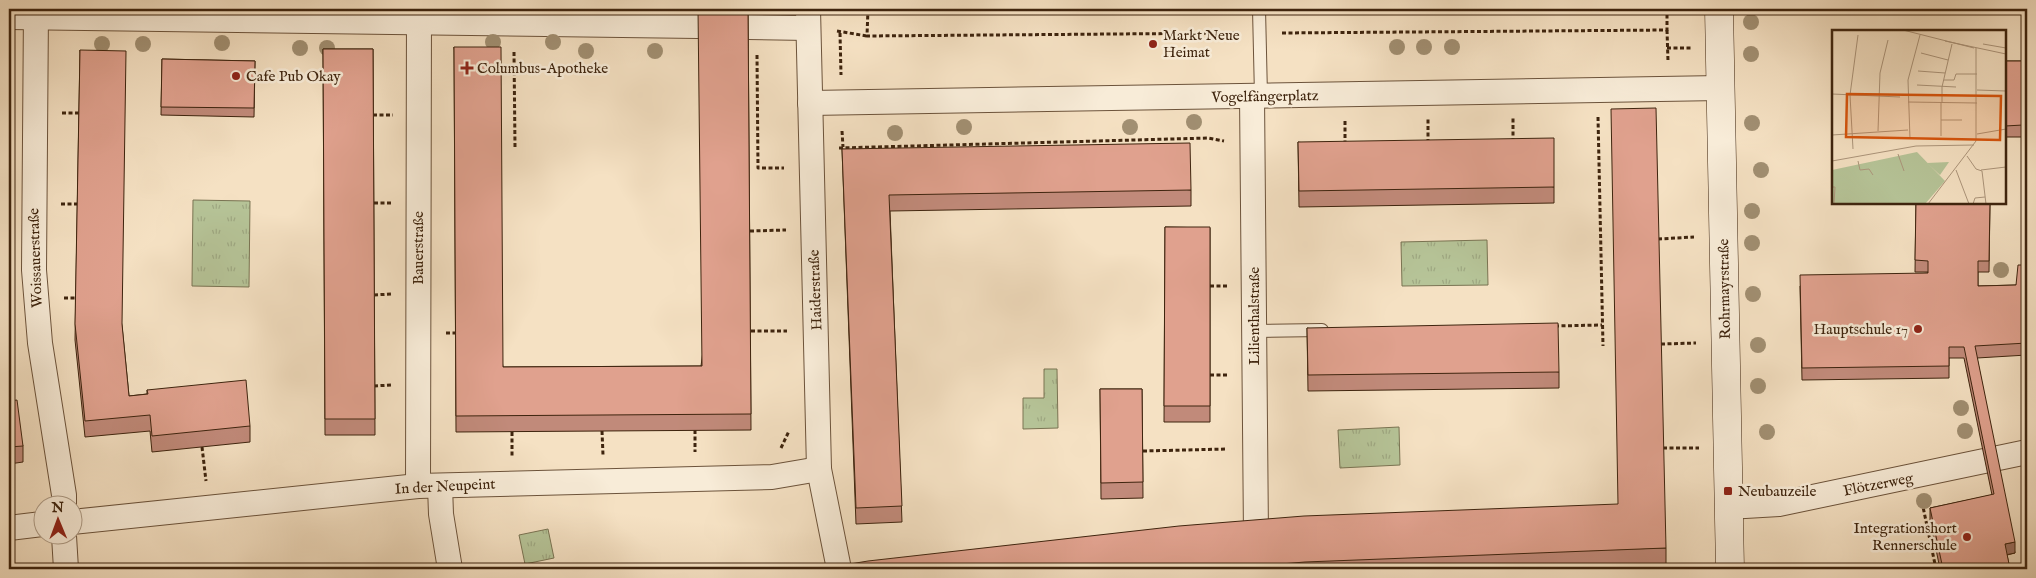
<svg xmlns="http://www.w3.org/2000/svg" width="2036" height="578" viewBox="0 0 2036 578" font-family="'IM FELL English',serif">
<defs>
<pattern id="grass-tufts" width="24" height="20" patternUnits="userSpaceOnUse" patternTransform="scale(1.25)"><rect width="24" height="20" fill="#b6c498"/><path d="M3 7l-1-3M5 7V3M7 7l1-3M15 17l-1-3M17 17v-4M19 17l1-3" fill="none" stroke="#9ea882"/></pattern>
</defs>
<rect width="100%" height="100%" fill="#f5e1c3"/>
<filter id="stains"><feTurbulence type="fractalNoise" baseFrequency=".004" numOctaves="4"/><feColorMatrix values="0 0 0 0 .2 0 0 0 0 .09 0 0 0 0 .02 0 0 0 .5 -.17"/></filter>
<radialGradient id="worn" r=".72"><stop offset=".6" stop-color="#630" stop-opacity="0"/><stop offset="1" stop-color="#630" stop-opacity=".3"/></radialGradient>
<!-- grass -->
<g fill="url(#grass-tufts)" stroke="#7a7453">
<polygon points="193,200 250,201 249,287 192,286"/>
<polygon points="1487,240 1488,285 1402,286 1401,242"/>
<polygon points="1044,369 1057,369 1058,428 1023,429 1023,398 1044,398"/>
<polygon points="1399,427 1400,465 1340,468 1338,430"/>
<polygon points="548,529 554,558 525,564 519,535"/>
</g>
<!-- garden -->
<polygon fill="#b6c498" stroke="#7a7453" points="1875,9 2027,9 2027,12 1875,13"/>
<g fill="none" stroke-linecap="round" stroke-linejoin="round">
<defs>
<g id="lane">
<polyline points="1259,9 1261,96"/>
<polyline points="1254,331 1322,330"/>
</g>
<g id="street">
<polyline points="36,9 34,270 40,343 64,495 64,506"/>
<polyline points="808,9 819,469 839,569"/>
<polyline points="9,17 698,26"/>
<polyline points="748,27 808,28"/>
<polyline points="1252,96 1256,536"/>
<polyline points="810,103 1720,88"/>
<polyline points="418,486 419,9"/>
<polyline points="440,486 441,514 450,569"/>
<polyline points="1728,507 1779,504 2027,452"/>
<polyline points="72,522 418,486 772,477 819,469"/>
<polyline points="9,528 42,524"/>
<polyline points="64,536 66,569"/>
</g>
<polyline id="secondary" points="1719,9 1730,569"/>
</defs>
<!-- lane casing -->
<use href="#lane" stroke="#6c533b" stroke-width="14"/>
<!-- street casing -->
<use href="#street" stroke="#6c533b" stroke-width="26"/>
<!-- secondary casing -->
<use href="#secondary" stroke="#3e240e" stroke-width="29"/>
<!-- path -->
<g stroke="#3e240e" stroke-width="3" stroke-dasharray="4 2.5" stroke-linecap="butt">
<polyline points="868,9 867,36 1238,33"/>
<polyline points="1667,30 1668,61"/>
<polyline points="837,31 867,36"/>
<polyline points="840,33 841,75"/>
<polyline points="1282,33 1667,30 1667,9"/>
<polyline points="1667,48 1691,48"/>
<polyline points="514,52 515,147"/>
<polyline points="757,55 758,168 784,168"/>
<polyline points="62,113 79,113"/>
<polyline points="373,115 393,115"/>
<polyline points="1598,117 1603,346"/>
<polyline points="1345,121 1345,144"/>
<polyline points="842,131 843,147"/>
<polyline points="1513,142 1513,118"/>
<polyline points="1428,143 1428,119"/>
<polyline points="839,148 1208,138 1224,141"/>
<polyline points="374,203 391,203"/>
<polyline points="61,204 78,204"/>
<polyline points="750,231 786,230"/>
<polyline points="1658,239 1694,237"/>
<polyline points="1210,286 1227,286"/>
<polyline points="374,295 391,294"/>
<polyline points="64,298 76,298"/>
<polyline points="1555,326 1602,325"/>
<polyline points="751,331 787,331"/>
<polyline points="446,333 455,333"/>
<polyline points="1661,344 1696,343"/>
<polyline points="1210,375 1227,375"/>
<polyline points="374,386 391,385"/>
<polyline points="695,430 695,452"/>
<polyline points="602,431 603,455"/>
<polyline points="512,432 512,456"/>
<polyline points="202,447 206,481"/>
<polyline points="781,448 789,431"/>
<polyline points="1663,448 1699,448"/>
<polyline points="1143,451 1227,449"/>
<polyline points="1922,502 1936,569"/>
</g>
<!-- lane -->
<use href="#lane" stroke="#f8ecd8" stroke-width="12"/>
<!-- street -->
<use href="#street" stroke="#f8ecd8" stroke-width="24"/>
<!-- secondary -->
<use href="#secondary" stroke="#f8ecd8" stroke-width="28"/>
</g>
<!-- trees -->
<g fill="#a18f72">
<circle cx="1751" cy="22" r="8"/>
<circle cx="493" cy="42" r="8"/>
<circle cx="553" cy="42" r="8"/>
<circle cx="222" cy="43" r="8"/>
<circle cx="102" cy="44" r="8"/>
<circle cx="143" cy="44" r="8"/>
<circle cx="1397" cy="47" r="8"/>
<circle cx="1424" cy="47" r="8"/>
<circle cx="1452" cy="47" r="8"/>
<circle cx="300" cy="48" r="8"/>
<circle cx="327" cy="48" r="8"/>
<circle cx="586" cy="51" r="8"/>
<circle cx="655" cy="51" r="8"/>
<circle cx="1751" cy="54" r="8"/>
<circle cx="1194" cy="122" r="8"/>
<circle cx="1752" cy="123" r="8"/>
<circle cx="964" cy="127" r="8"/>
<circle cx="1130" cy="127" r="8"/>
<circle cx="895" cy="133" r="8"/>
<circle cx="1761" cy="170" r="8"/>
<circle cx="1752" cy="211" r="8"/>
<circle cx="1752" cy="243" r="8"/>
<circle cx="2001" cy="270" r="8"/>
<circle cx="1753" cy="294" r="8"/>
<circle cx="1758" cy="345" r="8"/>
<circle cx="1758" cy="386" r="8"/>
<circle cx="1961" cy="408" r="8"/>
<circle cx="1965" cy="431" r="8"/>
<circle cx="1767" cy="432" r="8"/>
<circle cx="1924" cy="501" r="8"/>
</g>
<!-- wall -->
<g fill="#c18a7a" stroke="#3e240e">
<polygon points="748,9 751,430 456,432 454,47 503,367 701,366"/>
<polygon points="1269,9 1500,9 1269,14"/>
<polygon points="323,49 373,49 375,435 325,435"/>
<polygon points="80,50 122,326 129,396 147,394 147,390 250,426 250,442 152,452 150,431 85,437 75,340"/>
<polygon points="162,59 255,61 254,117 161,115"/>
<polygon points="2005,61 2022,61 2023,137 2005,137"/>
<polygon points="1298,142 1554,187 1554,203 1299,207"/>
<polygon points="842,149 1191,190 1191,206 890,211 902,522 856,524"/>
<polygon points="1916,202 1990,202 1989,272 1978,272 1978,286 2016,285 2027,265 2027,355 1977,358 2015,553 2007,555 2010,569 1940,569 1930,520 1930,508 1992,495 1964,358 1949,358 1949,378 1802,380 1800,286 1928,273 1928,272 1915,272"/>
<polygon points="1165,227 1210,228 1210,422 1164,422"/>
<polygon points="1307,328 1559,372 1559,388 1308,391"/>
<polygon points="1100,389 1142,389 1143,498 1101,499"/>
<polygon points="9,401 23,446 23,462 9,464"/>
<polygon points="1666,548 1666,564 1520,569 820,569"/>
</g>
<!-- shaded-wall -->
<polygon fill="#9d7163" stroke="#3e240e" points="2015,542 2015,553 2005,555 2005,544"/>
<!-- building -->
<g fill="#e0a18e" stroke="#3e240e">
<polygon points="698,9 748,9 751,414 456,416 454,47 501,47 503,367 702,366"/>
<polygon points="323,49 373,49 375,419 325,419"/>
<polygon points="80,50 126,51 122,324 129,396 148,394 147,390 246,380 250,426 152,436 150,415 85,421 75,324"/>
<polygon points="162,59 255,61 254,108 161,107"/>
<polygon points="2005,61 2022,61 2023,125 2005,126"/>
<polygon points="1656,108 1666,548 1305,562 1221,569 820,569 868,561 1179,526 1304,516 1618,504 1611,109"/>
<polygon points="1554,138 1554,187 1299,191 1298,142"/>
<polygon points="1190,143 1191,190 889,195 902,506 856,508 842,149"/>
<polygon points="1916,202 1990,202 1989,261 1978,261 1978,286 2016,285 2018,265 2027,265 2027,343 1975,346 2015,542 2005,544 2010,569 1943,569 1930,508 1994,494 1964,347 1949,347 1949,366 1802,368 1800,275 1928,273 1928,261 1915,260"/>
<polygon points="1165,227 1210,227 1210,406 1164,406"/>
<polygon points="1558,323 1559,372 1308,375 1307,328"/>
<polygon points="1100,389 1142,389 1143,482 1101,483"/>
<polygon points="17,400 23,446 9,447 9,401"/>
</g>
<!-- markers -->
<g fill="#8f2418" stroke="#f8ecd8" stroke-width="2">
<circle cx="1153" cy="44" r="5"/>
<path d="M464.5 60.5h5v5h5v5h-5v5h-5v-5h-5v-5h5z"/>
<circle cx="236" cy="76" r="5"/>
<circle cx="1918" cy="329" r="5"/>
<rect x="1723" y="486" width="10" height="10" rx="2.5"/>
<circle cx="1967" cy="537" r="5"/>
</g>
<g text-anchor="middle" stroke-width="5" stroke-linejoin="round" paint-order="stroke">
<!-- poi labels -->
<g font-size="15" fill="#3e240e" stroke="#f8ecd8" text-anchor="start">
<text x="1163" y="40">Markt Neue<tspan x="1163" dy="17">Heimat</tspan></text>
<text x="477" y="73">Columbus-Apotheke</text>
<text x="246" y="81">Cafe Pub Okay</text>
<text x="1908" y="334" text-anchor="end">Hauptschule 17</text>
<text x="1738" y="496">Neubauzeile</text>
<text x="1957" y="533" text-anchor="end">Integrationshort<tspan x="1957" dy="17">Rennerschule</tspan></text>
</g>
<!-- street labels -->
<g font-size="15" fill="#3e240e" stroke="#f8ecd8">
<text transform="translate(1265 96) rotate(-1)" y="5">Vogelfängerplatz</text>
<text transform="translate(418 248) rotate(-90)" y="5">Bauerstraße</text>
<text transform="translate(35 258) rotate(-92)" y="5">Woissauerstraße</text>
<text transform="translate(1724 289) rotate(-91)" y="5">Rohrmayrstraße</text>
<text transform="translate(815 290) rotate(-92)" y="5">Haiderstraße</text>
<text transform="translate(1254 316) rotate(-90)" y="5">Lilienthalstraße</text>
<text transform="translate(1878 484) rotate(-11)" y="5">Flötzerweg</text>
<text transform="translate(445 486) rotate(-3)" y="5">In der Neupeint</text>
</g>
</g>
<!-- overview -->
<g transform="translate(1832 30)">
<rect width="174" height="174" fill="#f5e1c3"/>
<path d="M117,132l-9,13 -13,-12z" fill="#b6c498"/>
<path d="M85,122l28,29 -20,23h-93v-34z" fill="#b6c498"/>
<path fill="none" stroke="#ac957b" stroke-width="1" d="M71,0l71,18M113,11l61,13M151,14l23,4M89,23l27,7M86,41l27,2M112,50h10l2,-6h21M85,55l39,2M145,60l29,1M0,64l68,3M76,72l69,1M110,72v-15l10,-43M109,90h21M46,101l2,-58 8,-33M145,104l29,-5M0,105l76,-5M109,106v-34M78,109l-2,-59 12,-45M21,119l-3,-54 8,-60M66,124l6,17M135,126l9,13 6,2 4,33M0,131l84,-15 58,-1M26,131l2,9 9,-1 4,6M124,140l13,34M149,140l25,-3M0,157h3l-1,17M96,174l48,-63v-93M141,174l2,-6 10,-1"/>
<path fill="#d7540c" fill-opacity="0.15" stroke="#d7540c" stroke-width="2.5" d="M15,64l154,2 -1,44 -154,-3z"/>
<rect width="174" height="174" fill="none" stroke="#3e240e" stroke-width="2.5"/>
</g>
<!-- margin -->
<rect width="2036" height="578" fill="none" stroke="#f5e1c3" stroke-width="30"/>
<rect x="10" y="10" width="2016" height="558" fill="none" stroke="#3e240e" stroke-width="2.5"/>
<rect x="15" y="15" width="2006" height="548" fill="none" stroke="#3e240e"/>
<!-- north arrow -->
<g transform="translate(58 520) rotate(359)"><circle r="24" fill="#f8ecd8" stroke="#ae9c87"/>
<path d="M0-4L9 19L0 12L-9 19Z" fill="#8f2418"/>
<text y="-8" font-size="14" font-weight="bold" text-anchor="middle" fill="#3e240e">N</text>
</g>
<rect width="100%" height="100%" filter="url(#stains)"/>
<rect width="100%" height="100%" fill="url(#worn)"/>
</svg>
